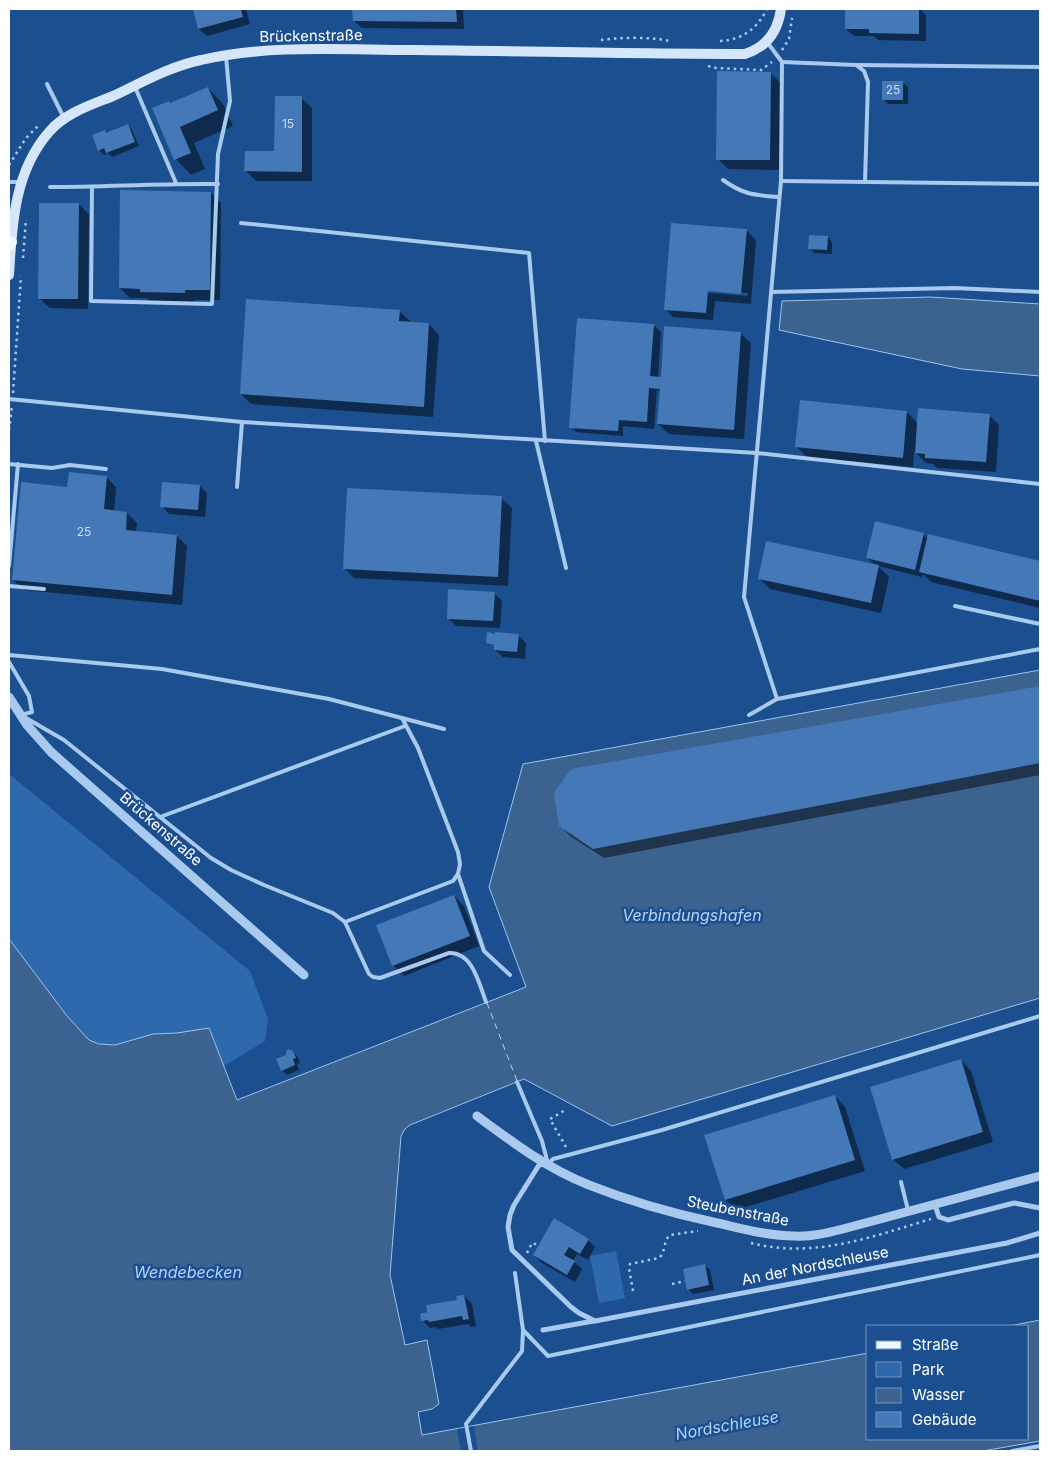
<svg xmlns="http://www.w3.org/2000/svg" width="1049" height="1460" viewBox="0 0 1049 1460" font-family="Inter,sans-serif">
<rect width="100%" height="100%" fill="#1b4f8f"/>
<!-- green -->
<g fill="#2e69ad">
<polygon points="9,774 250,971 268,1019 265,1041 224,1066 209,1028 177,1033 153,1034 115,1045 99,1044 89,1040 67,1016 9,939"/>
<polygon points="616,1251 625,1298 599,1303 590,1256"/>
</g>
<!-- water -->
<g fill="#3c6290" stroke="#9cc4f0">
<polygon points="930,297 1040,304 1040,376 962,369 779,330 782,301"/>
<polygon points="1040,670 1040,998 612,1126 524,1079 410,1125 405,1129 401,1136 390,1275 405,1345 427,1340 439,1404 432,1409 418,1412 422,1435 868,1353 868,1439 1028,1439 1028,1326 1009,1326 1040,1320 1040,1441 983,1451 9,1451 9,939 67,1016 89,1040 99,1044 115,1045 153,1034 177,1033 209,1028 237,1100 526,987 489,887 523,764"/>
</g>
<!-- pier -->
<polygon fill="#1b4f8f" points="474,1426 478,1451 461,1451 457,1429"/>
<!-- shadow -->
<g fill="#0007" fill-rule="evenodd">
<polygon points="194,9 246,9 250,24 207,36 199,29"/>
<polygon points="354,9 463,9 464,29 362,28 354,21"/>
<polygon points="846,9 920,9 926,15 926,41 878,40 874,36 854,36 846,29"/>
<polygon points="770,73 781,83 779,170 728,169 718,159"/>
<polygon points="903,83 908,87 908,104 888,104 883,99"/>
<polygon points="208,88 223,104 233,126 194,143 205,169 191,175 176,159 154,108 171,104"/>
<polygon points="301,98 312,108 312,181 256,181 246,171 276,152"/>
<polygon points="128,125 132,130 139,146 112,157 108,153 104,155 99,150 107,134"/>
<polygon points="211,193 221,203 220,300 195,300 195,303 151,302 147,298 130,298 120,288"/>
<polygon points="79,204 89,215 88,309 50,308 39,298"/>
<path d="M672,224l74,6 10,10 -5,64 -36,-3 -2,19 -40,-3 -8,-8zM672,287l76,6 -1,3 -75,-6z"/>
<polygon points="828,237 832,242 832,254 814,253 810,248"/>
<polygon points="399,311 410,321 409,323 429,324 439,335 433,417 251,404 241,394"/>
<polygon points="653,325 661,332 658,378 662,379 740,333 751,343 744,439 669,434 658,424 661,391 657,390 654,429 623,426 623,436 576,432 571,427"/>
<polygon points="907,412 918,424 989,415 999,425 996,472 937,468 933,464 926,463 914,451 913,467 807,457 796,446"/>
<polygon points="106,477 116,487 114,512 127,513 137,523 136,532 177,536 187,546 182,605 24,590 13,580"/>
<polygon points="200,486 207,493 205,517 169,514 162,506"/>
<polygon points="501,498 512,508 508,586 354,578 344,568"/>
<polygon points="923,534 928,539 929,535 1040,562 1040,608 931,582 923,574 922,577 878,566 889,577 881,613 770,589 759,578 876,566 868,558"/>
<polygon points="494,593 502,601 500,628 456,626 448,618"/>
<polygon points="518,635 526,643 525,659 503,657 495,650 496,646 488,643"/>
<polygon points="1040,687 1040,775 604,858 570,836 560,825 572,770"/>
<polygon points="454,896 464,906 479,946 404,976 393,965 378,926"/>
<polygon points="293,1052 298,1057 300,1063 297,1064 299,1070 287,1075 282,1070"/>
<polygon points="961,1060 971,1071 993,1142 904,1169 893,1159"/>
<polygon points="835,1096 845,1107 865,1171 736,1210 726,1200"/>
<polygon points="588,1240 595,1247 588,1260 577,1254 573,1261 582,1269 575,1282 542,1263 534,1255"/>
<polygon points="705,1266 710,1270 714,1290 693,1294 688,1289"/>
<polygon points="464,1296 472,1304 476,1326 471,1327 468,1324 438,1329 436,1327 430,1328 423,1321"/>
</g>
<g fill="none" stroke-linecap="round" stroke-linejoin="round">
<!-- ferry -->
<polyline stroke="#b5d3f5" stroke-width="1" stroke-dasharray="6 5" stroke-linecap="butt" points="487,1003 517,1081"/>
</g>
<!-- building -->
<g fill="#4478b7">
<polygon points="193,9 241,9 243,17 198,29"/>
<polygon points="352,9 456,9 457,22 353,21"/>
<polygon points="845,9 919,9 919,34 869,33 869,29 845,29"/>
<polygon points="717,71 771,72 770,160 716,160"/>
<rect x="882" y="81" width="21" height="19"/>
<polygon points="208,87 218,110 180,127 191,153 174,160 152,108 169,101 170,103"/>
<polygon points="275,96 302,96 302,172 244,171 245,151 274,151"/>
<polygon points="128,124 135,142 106,153 104,148 98,151 92,135 105,130 106,133"/>
<polygon points="120,190 211,192 210,290 185,290 185,293 140,292 140,289 119,288"/>
<polygon points="39,203 79,203 78,299 38,299"/>
<polygon points="671,223 747,229 741,294 708,291 706,313 664,310"/>
<polygon points="809,235 828,236 827,250 808,249"/>
<polygon points="246,299 400,310 399,321 429,323 424,407 240,394"/>
<polygon points="577,318 654,324 650,376 661,377 664,326 741,332 734,430 657,424 660,389 649,388 647,422 619,420 618,431 569,428"/>
<polygon points="800,400 907,411 903,458 795,447"/>
<polygon points="918,408 990,414 986,462 925,458 925,454 915,453"/>
<polygon points="69,472 107,476 104,509 127,512 126,530 177,535 172,595 12,580 21,482 67,487"/>
<polygon points="162,482 200,485 198,510 160,507"/>
<polygon points="347,488 502,496 498,577 343,569"/>
<polygon points="875,521 924,533 915,570 866,558"/>
<polygon points="928,534 1040,561 1040,601 919,572"/>
<polygon points="766,541 879,565 871,603 758,579"/>
<polygon points="448,589 495,592 493,621 447,619"/>
<polygon points="487,632 495,634 495,632 519,634 517,652 494,650 494,645 486,643"/>
<polygon points="1040,686 1040,763 593,849 559,826 554,793 571,769"/>
<polygon points="454,895 470,936 392,966 376,925"/>
<polygon points="288,1049 293,1051 296,1058 293,1059 295,1065 281,1071 276,1059 286,1055 286,1052"/>
<polygon points="961,1059 983,1132 892,1160 870,1087"/>
<polygon points="835,1095 855,1160 725,1200 704,1135"/>
<polygon points="554,1218 589,1239 580,1254 569,1247 564,1255 575,1261 567,1275 533,1255"/>
<polygon points="705,1264 709,1285 687,1290 683,1269"/>
<polygon points="464,1295 469,1319 463,1320 462,1316 429,1322 428,1320 421,1321 420,1314 427,1312 426,1305 457,1300 456,1296"/>
</g>
<g fill="none" stroke-linecap="round" stroke-linejoin="round">
<!-- path -->
<g stroke="#a9c9ee" stroke-width="2.5" stroke-dasharray="2.5 4" stroke-linecap="butt">
<path d="M601,40c20,-3 50,-3 69,1"/>
<path d="M720,41c22,-1 37,-12 47,-32"/>
<polyline points="782,50 789,39 792,18"/>
<polyline points="708,66 716,68 761,70 772,62"/>
<polyline points="9,165 26,138 39,125"/>
<polyline points="23,258 26,219"/>
<polyline points="13,393 21,276"/>
<polyline points="9,430 12,406"/>
<polyline points="566,1147 550,1119 567,1109"/>
<path d="M751,1243c63,16 120,-6 180,-24"/>
<polyline points="527,1253 532,1243 538,1245"/>
<polyline points="672,1284 685,1281"/>
<path d="M633,1291l-4,-23 1,-4 29,-6c7,-6 4,-17 11,-23l28,-4"/>
</g>
<!-- service -->
<g stroke="#a9c9ee" stroke-width="4">
<polyline points="782,62 856,65 864,71 868,82 865,182"/>
<polyline points="858,65 1040,67"/>
<polyline points="47,84 63,116"/>
<polyline points="135,87 176,183"/>
<path d="M723,180c21,15 31,15 56,17"/>
<polyline points="781,181 1040,184"/>
<polyline points="9,182 21,182"/>
<path d="M50,187c56,0 112,-4 168,-3"/>
<polyline points="92,187 91,301 212,304 218,154 230,101 226,56"/>
<polyline points="241,223 529,253 545,441"/>
<polyline points="771,292 955,288 1040,292"/>
<polyline points="9,399 242,422 757,453 1040,484"/>
<polyline points="536,441 566,568"/>
<polyline points="9,464 52,468 70,465 106,469"/>
<polyline points="237,487 242,422"/>
<polyline points="9,566 18,464"/>
<polyline points="9,586 44,589"/>
<polyline points="955,606 1040,624"/>
<polyline points="9,655 162,669 329,699 444,729"/>
<polyline points="9,662 29,696 32,712 21,715"/>
<polyline points="777,699 1040,649"/>
<polyline points="749,715 777,699 744,597 781,181 782,62 767,42"/>
<path d="M26,718l38,22 147,118 20,12 33,15 69,28 12,9 24,52 4,3 7,1 69,-25c24,-1 30,31 37,49"/>
<polyline points="402,718 418,748 458,852 460,864 458,874 484,951 510,975"/>
<polyline points="160,817 405,726"/>
<polyline points="345,922 453,881 458,874"/>
<polyline points="517,1082 542,1141 548,1164"/>
<polyline points="548,1164 553,1159 662,1130 1040,1016"/>
<polyline points="901,1182 908,1210"/>
<polyline points="523,1330 548,1356 1040,1255"/>
<polyline points="471,1451 466,1424 522,1351 523,1330 515,1273"/>
<polyline points="1012,1451 1040,1446"/>
</g>
<!-- minor -->
<g stroke="#a9c9ee" stroke-width="5">
<polyline points="545,1164 539,1165 514,1205 510,1215 508,1227 512,1250 571,1307 579,1313 595,1321 1007,1243 1040,1233"/>
<polyline points="935,1205 939,1217 948,1220 1014,1203 1040,1208"/>
<polyline points="543,1330 594,1321"/>
</g>
<!-- tertiary -->
<g stroke="#a9c9ee" stroke-width="9">
<polyline points="9,697 27,725 51,752 304,975"/>
<path d="M477,1116c35,26 71,53 112,69 40,16 82,28 124,37 27,6 54,14 81,14 17,1 33,-3 49,-7l197,-53"/>
</g>
<!-- secondary -->
<path stroke="#d6e6fa" stroke-width="10" d="M9,275c3,-50 5,-103 40,-143 16,-19 42,-27 64,-36 28,-13 58,-30 88,-36 70,-16 143,-10 213,-10 110,1 220,4 331,4 22,-7 33,-23 36,-45"/>
<!-- primary -->
<polyline stroke="#f0f6ff" stroke-width="12" points="9,245 11,242"/>
</g>
<g text-anchor="middle" stroke-width="5" stroke-linejoin="round" paint-order="stroke">
<!-- number labels -->
<g font-size="12" fill="#d0dded">
<text x="893" y="94">25</text>
<text x="288" y="128">15</text>
<text x="84" y="536">25</text>
</g>
<!-- street labels -->
<g font-size="15" fill="#fff" stroke="#1b4f8f">
<text transform="translate(311 36) rotate(-1)" y="5">Brückenstraße</text>
<text transform="translate(161 829) rotate(41)" y="5">Brückenstraße</text>
<text transform="translate(738 1211) rotate(11)" y="5">Steubenstraße</text>
<text transform="translate(815 1266) rotate(-11)" y="5">An der Nordschleuse</text>
</g>
<!-- water labels -->
<g font-size="16" font-style="italic" fill="#b5d3f5" stroke="#1b4f8f">
<text x="692" y="921">Verbindungshafen</text>
<text x="188" y="1278">Wendebecken</text>
<text transform="translate(727 1425) rotate(-10)" y="6">Nordschleuse</text>
</g>
</g>
<!-- border -->
<rect width="1049" height="1460" fill="none" stroke="#ffffff" stroke-width="20"/>
<!-- legend -->
<rect x="866" y="1325" width="162" height="115" fill="#1b4f8f" stroke="#7695bc"/>
<rect x="876" y="1341" width="25" height="8" fill="#f0f6ff" stroke="#7695bc"/>
<text x="912" y="1350" font-size="15" fill="#ffffff">Straße</text>
<rect x="876" y="1362" width="25" height="15" fill="#2e69ad" stroke="#7695bc"/>
<text x="912" y="1375" font-size="15" fill="#ffffff">Park</text>
<rect x="876" y="1388" width="25" height="15" fill="#3c6290" stroke="#7695bc"/>
<text x="912" y="1400" font-size="15" fill="#ffffff">Wasser</text>
<rect x="876" y="1412" width="25" height="15" fill="#4478b7" stroke="#7695bc"/>
<text x="912" y="1425" font-size="15" fill="#ffffff">Gebäude</text>
</svg>
